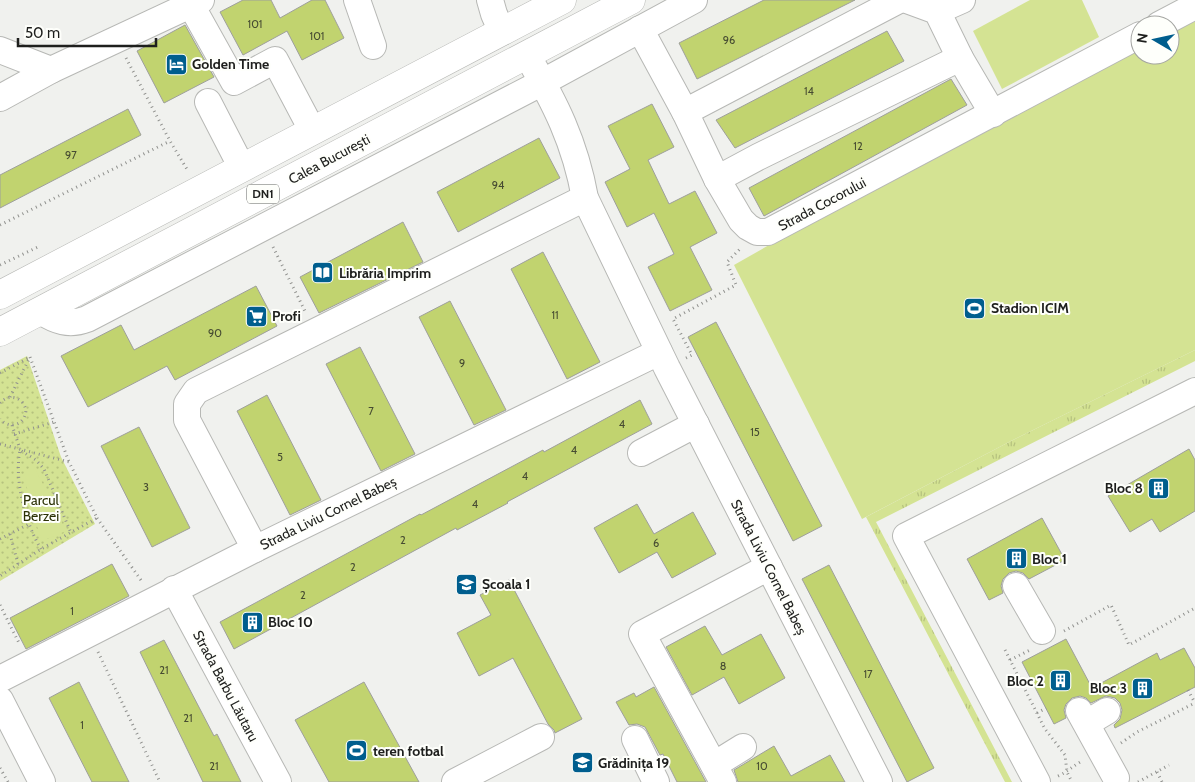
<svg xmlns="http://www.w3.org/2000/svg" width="1195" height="782" viewBox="0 0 1195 782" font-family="Cabin,sans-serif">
<defs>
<pattern id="grass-tufts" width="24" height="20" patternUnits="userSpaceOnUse" patternTransform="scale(1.25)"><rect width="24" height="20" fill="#d4e393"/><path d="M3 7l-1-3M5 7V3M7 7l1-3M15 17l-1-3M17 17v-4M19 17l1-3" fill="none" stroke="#b6c27e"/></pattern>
<pattern id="park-dots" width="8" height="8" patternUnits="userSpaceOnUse" patternTransform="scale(1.25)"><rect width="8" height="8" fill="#d4e393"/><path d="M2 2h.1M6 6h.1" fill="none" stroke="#b6c27e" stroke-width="1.8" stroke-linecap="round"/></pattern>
</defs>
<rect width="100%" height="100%" fill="#f0f1ee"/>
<!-- grass -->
<polygon fill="url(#grass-tufts)" points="1195,350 1195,361 876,522 1012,782 1005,782 866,517 1011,441"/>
<!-- park -->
<polygon fill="url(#park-dots)" points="27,356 61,457 95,524 0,581 0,370"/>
<!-- pitch -->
<g fill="#d4e393">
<polygon points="1030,0 1082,0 1099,37 1002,89 973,31"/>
<polygon points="1195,17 1195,350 1011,441 862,519 734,265 882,181 1140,46 1140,55 1170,55 1170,30"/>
<polygon points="34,466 66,531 42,541 30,505 24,471"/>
</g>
<!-- building -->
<g fill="#c1d36f" stroke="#9e9f9c">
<polygon points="243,0 271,0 280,18 312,0 325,0 344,38 302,60 287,31 243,55 220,12"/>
<polygon points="764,0 855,0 697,79 679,43"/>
<polygon points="185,25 214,77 164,103 137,51"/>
<polygon points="887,31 904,61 735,148 716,120"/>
<polygon points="951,79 967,105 764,216 749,188"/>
<polygon points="652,104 674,147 648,160 669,204 695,191 717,233 690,247 712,290 670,311 648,267 674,254 654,213 627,227 605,182 630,169 608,126"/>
<polygon points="128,109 141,135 0,208 0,175"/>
<polygon points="539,138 560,178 458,232 437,192"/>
<polygon points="403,222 423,262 319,313 300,277"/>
<polygon points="543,252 600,362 567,379 511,269"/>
<polygon points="256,286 277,326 175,380 167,366 88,407 61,356 121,325 134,350"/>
<polygon points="450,301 506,410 474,425 419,317"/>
<polygon points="716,322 822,526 793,541 688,337"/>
<polygon points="360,347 415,454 381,471 326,364"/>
<polygon points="267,395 321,500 290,515 237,411"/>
<polygon points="640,400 652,424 507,502 508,503 457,530 456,528 234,649 220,622 420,514 421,515 543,450 544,452"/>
<polygon points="139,427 190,528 152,547 101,446"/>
<polygon points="1189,449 1195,460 1195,511 1160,532 1152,519 1130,532 1108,496"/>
<polygon points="637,504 654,534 693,512 716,554 672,578 657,552 619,573 594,528"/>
<polygon points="1042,518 1065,560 1029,579 1023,573 1016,571 1009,573 1003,579 1001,586 1003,593 989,600 967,559"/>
<polygon points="112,564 129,596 26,649 10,618"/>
<polygon points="829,565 934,768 907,782 802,579"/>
<polygon points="509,580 582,719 555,733 554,730 548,724 513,658 479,676 457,633 491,615 480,595"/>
<polygon points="705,626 722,655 761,634 785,678 739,704 724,677 692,695 666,647"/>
<polygon points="1066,639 1092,688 1157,653 1160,660 1184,648 1195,668 1195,687 1115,728 1114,725 1120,719 1122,710 1120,703 1115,698 1106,696 1091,703 1086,698 1080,696 1072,698 1066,704 1064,710 1066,718 1054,724 1022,662"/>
<polygon points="164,640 214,736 217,734 241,782 203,782 140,652"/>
<polygon points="79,682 129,782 92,782 49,698"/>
<polygon points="364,682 419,782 329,782 295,720"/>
<polygon points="654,687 706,782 677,782 663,754 660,755 645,727 637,724 629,725 616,702 634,693 636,697"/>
<polygon points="774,746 791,776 830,755 845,782 738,782 734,770"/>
</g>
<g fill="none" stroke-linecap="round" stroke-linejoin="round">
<defs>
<g id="minor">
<polyline points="357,0 373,46"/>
<polyline points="490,0 494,14 502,32"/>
<polyline points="907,0 937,11 960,58 993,114"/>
<polyline points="191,5 234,82 275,60 312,130"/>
<polyline points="937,11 962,0"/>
<polyline points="1159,25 1195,6"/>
<polyline points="640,29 685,112 717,179 741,220 748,227 757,232 768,232 1140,35"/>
<polyline points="0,50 51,70 201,0"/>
<path d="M527,55c28,48 48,87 58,143l82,170 212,414"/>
<polyline points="0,98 51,70"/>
<polyline points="208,102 242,168"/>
<polyline points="685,112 899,0"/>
<polyline points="717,179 758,157 960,58"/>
<path d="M40,311c16,10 29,15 47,8l456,-237 151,-82"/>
<polyline points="641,453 696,424"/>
<polyline points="255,549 187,420 187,404 196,391 585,198"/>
<polyline points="1016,586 1042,631"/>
<polyline points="174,589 278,782"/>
<polyline points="0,679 255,549 659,352"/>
<polyline points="0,700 42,782"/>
<polyline points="1079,711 1116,778"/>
<polyline points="1087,723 1107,711"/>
<polyline points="635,739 656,782"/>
<polyline points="714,765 743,747"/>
<polyline points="455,782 541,737"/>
<polyline points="723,782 642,634 769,567"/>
<polyline points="1037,782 906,536 1195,391"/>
</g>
<g id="major">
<polyline points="0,295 562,0"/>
<polyline points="0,332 631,0"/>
</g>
</defs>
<!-- minor casing -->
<use href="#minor" stroke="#b7b8b5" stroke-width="28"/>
<!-- major casing -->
<use href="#major" stroke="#b7b8b5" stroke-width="29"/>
<!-- path -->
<g stroke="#90918e" stroke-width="3" stroke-dasharray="1 4" stroke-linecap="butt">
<polyline points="126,58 170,141 188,171"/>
<polyline points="0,225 170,141"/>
<polyline points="273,247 306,313"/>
<polyline points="0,265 38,247"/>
<polyline points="30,357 69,462"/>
<polyline points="686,358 692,355 673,319 736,285 727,262 742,247"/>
<polyline points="0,373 30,357"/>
<polyline points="10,397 30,357"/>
<path d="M0,403c9,-10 23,-6 26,7 -1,15 -16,20 -26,9"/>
<polyline points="12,425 20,449"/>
<polyline points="14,434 54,422"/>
<polyline points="0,444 69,462 97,518 41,549 0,576"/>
<polyline points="97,518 143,583"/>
<polyline points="10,534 18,564"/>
<polyline points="0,539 29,524"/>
<path d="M41,549c-16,-26 -27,-69 -21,-99l16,10 8,9 27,64"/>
<polyline points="0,605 20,645"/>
<polyline points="1064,631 1111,605 1129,645 1195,608"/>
<polyline points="1005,650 1045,729 1065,755 1067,772 1072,782"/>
<polyline points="98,652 160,782"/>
<polyline points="1010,660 1032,649"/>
<polyline points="1188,690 1195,703"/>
<polyline points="1037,713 1046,708"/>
<polyline points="1121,743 1137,732 1195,703"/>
<polyline points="0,768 8,782"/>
<polyline points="1157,772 1162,782"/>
<path d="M1058,776c9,-4 15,-10 24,-15"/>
<polyline points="1138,782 1169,765"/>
</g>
<!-- minor -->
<use href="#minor" stroke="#fff" stroke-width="26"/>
<!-- major -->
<use href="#major" stroke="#fff" stroke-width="28"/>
</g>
<!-- icons -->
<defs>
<symbol id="hotel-square" viewBox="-11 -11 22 22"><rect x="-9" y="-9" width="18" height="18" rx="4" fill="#005e8e" stroke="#fefffb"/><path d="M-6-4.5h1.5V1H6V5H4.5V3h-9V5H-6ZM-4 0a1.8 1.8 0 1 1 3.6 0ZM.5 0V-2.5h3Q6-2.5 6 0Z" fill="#fff"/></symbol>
<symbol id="library-square" viewBox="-11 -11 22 22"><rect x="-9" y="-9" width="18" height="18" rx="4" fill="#005e8e" stroke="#fefffb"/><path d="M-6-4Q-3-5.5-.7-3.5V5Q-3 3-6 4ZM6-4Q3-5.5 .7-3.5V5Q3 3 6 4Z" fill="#fff"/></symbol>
<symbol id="stadium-square" viewBox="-11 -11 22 22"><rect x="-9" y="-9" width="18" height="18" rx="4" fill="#005e8e" stroke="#fefffb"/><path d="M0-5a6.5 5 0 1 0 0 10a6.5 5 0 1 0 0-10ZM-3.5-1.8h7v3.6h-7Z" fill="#fff"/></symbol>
<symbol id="supermarket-square" viewBox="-11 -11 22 22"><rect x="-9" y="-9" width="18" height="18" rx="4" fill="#005e8e" stroke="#fefffb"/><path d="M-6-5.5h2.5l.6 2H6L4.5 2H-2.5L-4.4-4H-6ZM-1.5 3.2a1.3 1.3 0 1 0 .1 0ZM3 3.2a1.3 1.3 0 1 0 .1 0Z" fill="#fff"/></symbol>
<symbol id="building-square" viewBox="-11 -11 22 22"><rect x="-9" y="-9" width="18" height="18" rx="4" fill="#005e8e" stroke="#fefffb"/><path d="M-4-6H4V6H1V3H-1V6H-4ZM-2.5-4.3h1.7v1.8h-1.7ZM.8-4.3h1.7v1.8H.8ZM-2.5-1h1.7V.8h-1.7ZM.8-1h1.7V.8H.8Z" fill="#fff"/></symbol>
<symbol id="school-square" viewBox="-11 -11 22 22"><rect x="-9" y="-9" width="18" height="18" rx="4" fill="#005e8e" stroke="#fefffb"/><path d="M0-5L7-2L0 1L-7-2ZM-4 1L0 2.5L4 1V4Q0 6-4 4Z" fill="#fff"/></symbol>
</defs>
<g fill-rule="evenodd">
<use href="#hotel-square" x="164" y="52" width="25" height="25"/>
<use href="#library-square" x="310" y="260" width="25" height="25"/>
<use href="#stadium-square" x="962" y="296" width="25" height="25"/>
<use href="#supermarket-square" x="244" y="304" width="25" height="25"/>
<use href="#building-square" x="1146" y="476" width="25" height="25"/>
<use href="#building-square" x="1004" y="546" width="25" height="25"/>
<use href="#school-square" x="454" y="572" width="25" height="25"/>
<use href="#building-square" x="240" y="610" width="25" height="25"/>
<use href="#building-square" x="1048" y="668" width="25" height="25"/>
<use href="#building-square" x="1130" y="676" width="25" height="25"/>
<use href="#stadium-square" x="344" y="738" width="25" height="25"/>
<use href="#school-square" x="570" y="750" width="25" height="25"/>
</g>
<g text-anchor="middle" stroke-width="4" stroke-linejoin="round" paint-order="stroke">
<!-- number labels -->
<g font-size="11" fill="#474c32">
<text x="255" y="28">101</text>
<text x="317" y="40">101</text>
<text x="729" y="44">96</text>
<text x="809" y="95">14</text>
<text x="858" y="150">12</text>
<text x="71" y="159">97</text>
<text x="498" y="189">94</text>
<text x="555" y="319">11</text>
<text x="215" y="337">90</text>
<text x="462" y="367">9</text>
<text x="371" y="415">7</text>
<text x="622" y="428">4</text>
<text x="755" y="436">15</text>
<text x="574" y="454">4</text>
<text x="280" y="461">5</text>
<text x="525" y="480">4</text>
<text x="146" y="491">3</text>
<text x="475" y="508">4</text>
<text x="403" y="544">2</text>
<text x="656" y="547">6</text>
<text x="353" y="571">2</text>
<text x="303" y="599">2</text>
<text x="72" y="615">1</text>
<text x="723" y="670">8</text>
<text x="164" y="674">21</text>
<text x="868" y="678">17</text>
<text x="188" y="722">21</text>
<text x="82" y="729">1</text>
<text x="214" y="770">21</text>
<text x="762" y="770">10</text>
</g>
<!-- shield labels -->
<rect fill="#fefffb" stroke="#616260" stroke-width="1" x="247" y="184.5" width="32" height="19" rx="4"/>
<g font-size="12" font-weight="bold" fill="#1e1f1d">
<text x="263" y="198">DN1</text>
</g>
<!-- poi labels -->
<g font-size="14" font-weight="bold" fill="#1e1f1d" stroke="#fefffb" text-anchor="start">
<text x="192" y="69">Golden Time</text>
<text x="339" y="278">Librăria Imprim</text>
<text x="991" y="313">Stadion ICIM</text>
<text x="272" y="321">Profi</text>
<text x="1143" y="493" text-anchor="end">Bloc 8</text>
<text x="1032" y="564">Bloc 1</text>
<text x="482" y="589">Școala 1</text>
<text x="268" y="627">Bloc 10</text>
<text x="1044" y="686" text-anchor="end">Bloc 2</text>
<text x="1127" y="693" text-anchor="end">Bloc 3</text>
<text x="373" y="756">teren fotbal</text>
<text x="598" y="768">Grădinița 19</text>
</g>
<!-- street labels -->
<g font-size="14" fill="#1e1f1d" stroke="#fefffb">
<text transform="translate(329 159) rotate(-28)" y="5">Calea București</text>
<text transform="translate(822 204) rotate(-28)" y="5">Strada Cocorului</text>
<text transform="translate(328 513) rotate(-26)" y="5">Strada Liviu Cornel Babeș</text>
<text transform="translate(769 567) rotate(63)" y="5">Strada Liviu Cornel Babeș</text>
<text transform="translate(226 686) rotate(62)" y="5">Strada Barbu Lăutaru</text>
</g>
<!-- park labels -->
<g font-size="14" fill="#2c3207" stroke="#fefffb">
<text x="41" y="505">Parcul<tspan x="41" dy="16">Berzei</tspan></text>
</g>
</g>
<!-- north arrow -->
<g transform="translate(1155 40) rotate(279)"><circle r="24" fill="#fefffb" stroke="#a4a5a2"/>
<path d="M0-4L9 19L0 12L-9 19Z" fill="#005e8e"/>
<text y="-8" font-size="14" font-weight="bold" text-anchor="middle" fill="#1e1f1d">N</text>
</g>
<!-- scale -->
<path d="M18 38v8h138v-8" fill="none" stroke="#1e1f1d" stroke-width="2.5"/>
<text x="25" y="38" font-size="15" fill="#1e1f1d" stroke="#fefffb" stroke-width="4" paint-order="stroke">50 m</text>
</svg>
